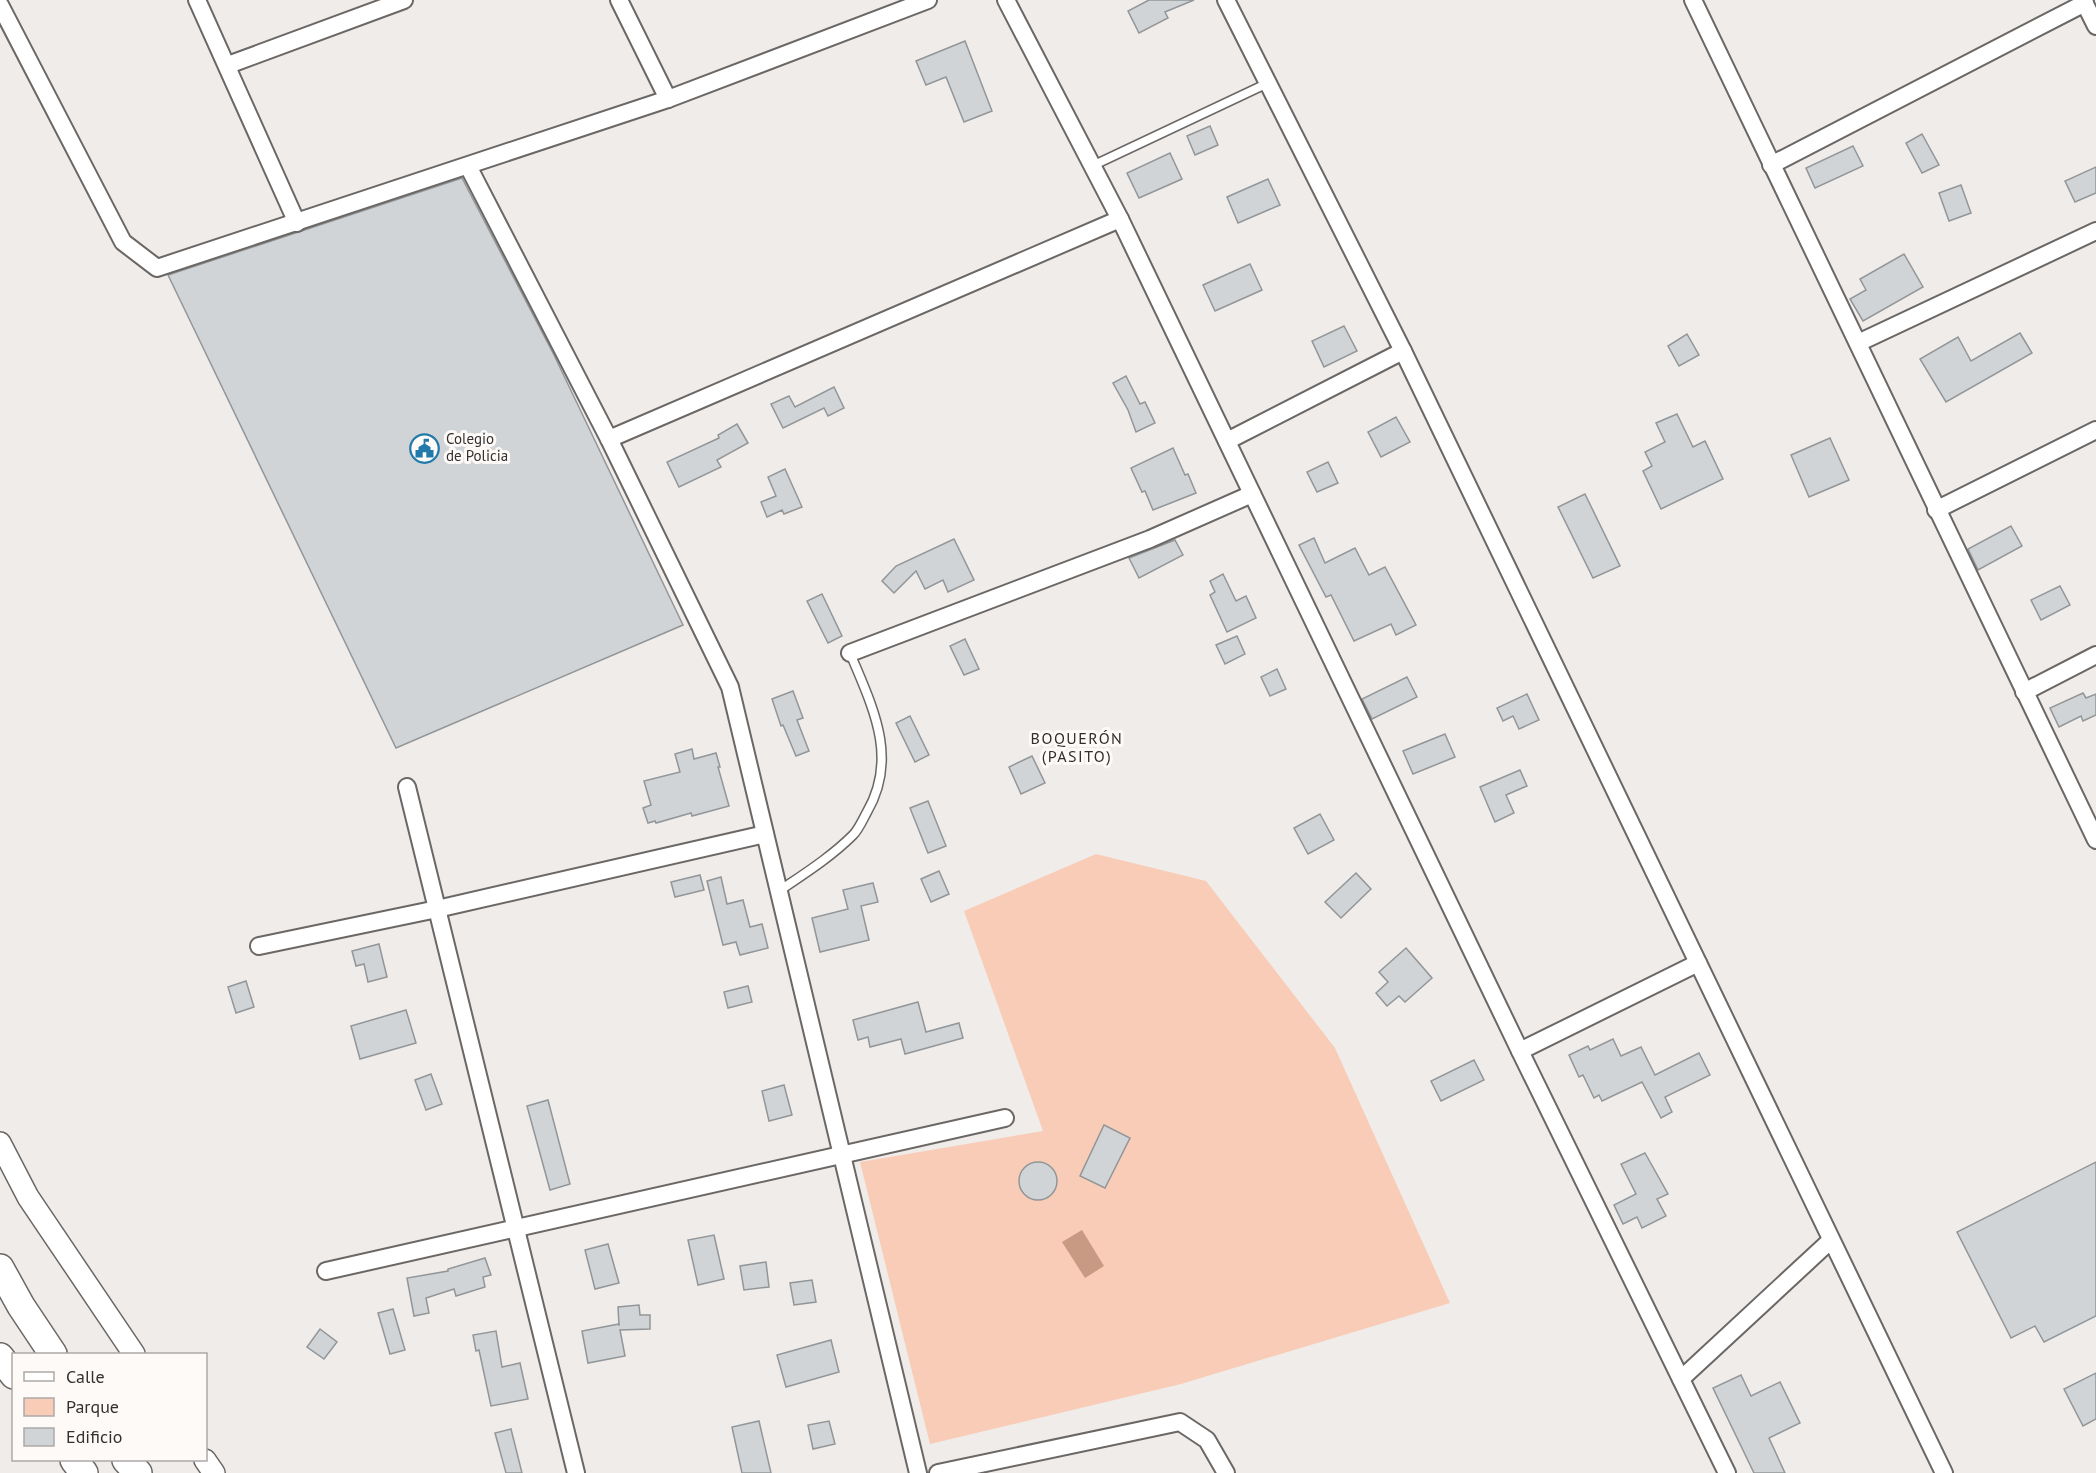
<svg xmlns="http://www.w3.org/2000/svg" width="2096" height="1473" viewBox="0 0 2096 1473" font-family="'PT Sans',sans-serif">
<rect width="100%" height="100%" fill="#f0ecea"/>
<!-- green -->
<polygon fill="#f8ccb6" points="1096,854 1206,881 1335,1048 1450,1303 1181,1384 930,1444 860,1162 1043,1131 964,911"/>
<!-- water -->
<polygon fill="#c99a83" points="1082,1230 1104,1266 1085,1278 1062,1242"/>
<!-- building -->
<g fill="#d1d4d7" stroke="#929698" stroke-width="1.5">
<polygon points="1149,0 1194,0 1165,12 1168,18 1139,33 1128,11"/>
<polygon points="965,41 992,111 964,122 946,77 926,85 916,61"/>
<polygon points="1210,126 1218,145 1195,155 1187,136"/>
<polygon points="1922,134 1939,165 1922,173 1906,143"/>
<polygon points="1853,146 1863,166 1815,188 1806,168"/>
<polygon points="1170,153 1182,179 1139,198 1127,173"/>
<polygon points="2096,167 2096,193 2075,202 2065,181"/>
<polygon points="462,178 554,355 683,625 396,748 168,275"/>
<polygon points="1268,179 1280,205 1238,223 1227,197"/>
<polygon points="1961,185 1971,213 1949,221 1939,193"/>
<polygon points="1904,254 1923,287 1863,321 1850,299 1866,290 1860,279"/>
<polygon points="1250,264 1262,290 1215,311 1203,285"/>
<polygon points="1344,326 1357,351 1324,367 1312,341"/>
<polygon points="2020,333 2032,353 1946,402 1920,359 1958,337 1971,361"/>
<polygon points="1687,334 1699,355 1679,366 1668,346"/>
<polygon points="1126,376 1140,404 1145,402 1155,423 1136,432 1128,410 1113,383"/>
<polygon points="834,387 844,408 828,416 824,408 783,428 771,404 789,396 795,407"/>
<polygon points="1677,414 1693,447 1705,441 1723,479 1661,509 1643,471 1652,466 1645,452 1665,442 1656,423"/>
<polygon points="1396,417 1410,442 1381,457 1368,432"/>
<polygon points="737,424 748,443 717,460 721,467 679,487 667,462 719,438 718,435"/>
<polygon points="1830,438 1849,480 1809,497 1791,455"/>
<polygon points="1173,448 1185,475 1188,474 1196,493 1153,510 1145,491 1142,492 1131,468"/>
<polygon points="1328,462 1338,483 1317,492 1307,472"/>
<polygon points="785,469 802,507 784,514 782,510 767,517 761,502 776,496 768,477"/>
<polygon points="1585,494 1620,566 1593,578 1558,507"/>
<polygon points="2011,526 2022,546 1978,570 1968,549"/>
<polygon points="1314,538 1325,563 1355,548 1369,575 1385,567 1416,625 1396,635 1391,624 1354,641 1331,595 1326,597 1299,545"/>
<polygon points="954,539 974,580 948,592 943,580 925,589 916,571 894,593 882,581 896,566"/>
<polygon points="1175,540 1183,555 1139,578 1129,558"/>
<polygon points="1223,574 1236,601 1246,596 1256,618 1227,632 1210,595 1215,592 1210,581"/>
<polygon points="2060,586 2070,605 2041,620 2031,600"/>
<polygon points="822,594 842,636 828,643 807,601"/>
<polygon points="1237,636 1245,654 1225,664 1216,645"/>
<polygon points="965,639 979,669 964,675 950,646"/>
<polygon points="1277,669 1286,689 1270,696 1261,677"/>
<polygon points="1407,677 1417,697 1372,719 1362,699"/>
<polygon points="793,691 803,718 797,720 809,751 796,756 783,725 781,726 772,699"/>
<polygon points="2083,693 2086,698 2096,694 2096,715 2083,721 2081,716 2059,727 2050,708"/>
<polygon points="1527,694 1539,720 1519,729 1513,716 1503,721 1497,708"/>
<polygon points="910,716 929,755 915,762 896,723"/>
<polygon points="1445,734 1455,757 1413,774 1403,751"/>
<polygon points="692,749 694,759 716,753 720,767 718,767 729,806 692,816 691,813 656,823 655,821 648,823 643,808 651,805 644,781 680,772 675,754"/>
<polygon points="1032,756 1045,783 1021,794 1009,767"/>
<polygon points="1520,770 1527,786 1506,795 1514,813 1495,822 1480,787"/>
<polygon points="928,801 946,846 928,853 910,808"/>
<polygon points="1320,814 1334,840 1308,854 1294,828"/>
<polygon points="939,871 949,894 931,902 921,879"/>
<polygon points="1356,873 1371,889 1341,918 1325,902"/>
<polygon points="700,875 704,890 675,897 671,882"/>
<polygon points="721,877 727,904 743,900 750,927 762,924 768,948 740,955 736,942 723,945 707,881"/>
<polygon points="873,883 878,902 861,906 869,940 820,952 812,918 848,909 843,890"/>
<polygon points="379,944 387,977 368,982 364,964 356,966 352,951"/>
<polygon points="1406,948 1432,978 1405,1002 1399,996 1387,1006 1376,993 1388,982 1379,972"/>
<polygon points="246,981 254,1007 236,1013 228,987"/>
<polygon points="748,986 752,1002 728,1008 724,992"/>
<polygon points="918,1002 926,1032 959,1023 963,1038 905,1054 901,1039 870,1047 868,1037 858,1040 853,1020"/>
<polygon points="406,1010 416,1043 360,1059 351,1026"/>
<polygon points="1613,1039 1621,1056 1641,1047 1655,1075 1699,1053 1710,1075 1665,1097 1672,1112 1661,1118 1642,1082 1602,1101 1599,1095 1594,1098 1583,1075 1579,1077 1569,1055 1588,1046 1590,1050"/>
<polygon points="1474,1060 1484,1080 1441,1101 1431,1081"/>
<polygon points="431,1074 442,1104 426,1110 415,1080"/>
<polygon points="784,1085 792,1115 769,1121 762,1091"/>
<polygon points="548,1100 570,1184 550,1190 527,1106"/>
<polygon points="1104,1125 1130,1138 1105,1188 1080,1176"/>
<polygon points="1645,1153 1668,1194 1657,1199 1666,1216 1642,1228 1637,1217 1623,1224 1614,1205 1636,1194 1621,1164"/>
<polygon points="2096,1162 2096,1316 2044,1342 2035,1326 2011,1338 1957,1232"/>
<circle cx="1038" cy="1181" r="19"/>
<polygon points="714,1235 724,1279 698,1285 688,1240"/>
<polygon points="608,1244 619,1283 595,1289 585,1250"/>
<polygon points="485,1258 491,1275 483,1277 485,1287 456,1296 454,1289 426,1298 429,1313 414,1316 407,1278 448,1271 448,1269"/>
<polygon points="766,1262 769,1287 744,1290 740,1266"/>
<polygon points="812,1280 816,1302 794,1305 790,1283"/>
<polygon points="639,1305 640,1315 650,1315 650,1329 620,1330 625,1356 588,1363 582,1331 619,1324 619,1326 618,1307"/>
<polygon points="393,1309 405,1350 390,1354 378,1313"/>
<polygon points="320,1329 337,1342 324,1359 307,1347"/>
<polygon points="496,1331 502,1367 520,1363 528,1399 491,1406 479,1350 476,1351 473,1335"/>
<polygon points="831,1340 839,1372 786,1387 777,1355"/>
<polygon points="2096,1373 2096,1419 2083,1426 2064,1389"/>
<polygon points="1741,1375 1751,1396 1780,1382 1800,1423 1769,1438 1785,1473 1754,1473 1713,1388"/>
<polygon points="759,1421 771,1473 742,1473 732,1427"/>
<polygon points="829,1421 835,1444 813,1449 808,1425"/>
<polygon points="511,1429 522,1473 506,1473 495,1433"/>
</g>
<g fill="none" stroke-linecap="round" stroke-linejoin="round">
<defs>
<g id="service">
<polyline points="1092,166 1268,83"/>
<path d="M779,891c25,-17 52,-34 74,-56 6,-6 10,-16 14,-23 32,-55 5,-106 -17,-159"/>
</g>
<g id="minor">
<polyline points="197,0 297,223"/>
<polyline points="619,0 668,99"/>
<polyline points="1006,0 1120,219 1520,1051 1727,1473"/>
<polyline points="1226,0 1403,351 1944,1473"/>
<polyline points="1693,0 2096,840"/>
<polyline points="2083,0 2096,26"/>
<polyline points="0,5 123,242 157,268 668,99 928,0"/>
<polyline points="228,65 404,0"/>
<polyline points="1771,165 2085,3"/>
<polyline points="468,166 609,439 730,687 918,1473"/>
<polyline points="1858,343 2096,231"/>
<polyline points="609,439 1120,219"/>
<polyline points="1227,441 1403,351"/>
<polyline points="1936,510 2096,430"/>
<polyline points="850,653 1150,539 1252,494"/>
<polyline points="2024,692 2096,655"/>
<polyline points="407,787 576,1473"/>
<polyline points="259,946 437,909 765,834"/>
<polyline points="1520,1051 1698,963"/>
<polyline points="326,1271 1005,1118"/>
<polyline points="1681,1379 1831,1240"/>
<polyline points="938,1473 1180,1422 1207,1440 1226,1473"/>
</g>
<g id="tertiary">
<polyline points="0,1143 28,1197 134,1354"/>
<polyline points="205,1460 214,1473"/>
</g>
<g id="trunk">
<polyline points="0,1268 21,1306 53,1354"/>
<polyline points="0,1357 14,1375"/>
<polyline points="74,1460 84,1473"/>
<polyline points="126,1460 138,1473"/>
</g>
</defs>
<!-- service casing -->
<use href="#service" stroke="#6a6765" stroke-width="11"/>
<!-- minor casing -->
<use href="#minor" stroke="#6a6765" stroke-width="20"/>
<!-- tertiary casing -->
<use href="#tertiary" stroke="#6a6765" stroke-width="24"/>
<!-- trunk casing -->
<use href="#trunk" stroke="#6a6765" stroke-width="30"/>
<!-- service -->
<use href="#service" stroke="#fff" stroke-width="8"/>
<!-- minor -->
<use href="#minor" stroke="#fff" stroke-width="16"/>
<!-- tertiary -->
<use href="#tertiary" stroke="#fff" stroke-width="21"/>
<!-- trunk -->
<use href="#trunk" stroke="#fff" stroke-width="27"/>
</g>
<!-- icons -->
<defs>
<symbol id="civic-ring" viewBox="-11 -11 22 22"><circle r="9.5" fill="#fefaf8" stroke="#217aa9" stroke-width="1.5"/><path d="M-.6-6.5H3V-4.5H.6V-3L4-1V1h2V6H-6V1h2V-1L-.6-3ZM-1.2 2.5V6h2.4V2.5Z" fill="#217aa9"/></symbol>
</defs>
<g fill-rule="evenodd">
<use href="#civic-ring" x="408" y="432" width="33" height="33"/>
</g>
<g text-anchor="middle" stroke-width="6" stroke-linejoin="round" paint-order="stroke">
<!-- poi labels -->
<g font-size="15" fill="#323030" stroke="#fefaf8" text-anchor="start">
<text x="446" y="444">Colegio<tspan x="446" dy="17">de Policia</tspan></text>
</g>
<!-- neighbourhood labels -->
<g font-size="16" letter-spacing="1.5" fill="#302d2c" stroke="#fefaf8">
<text x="1077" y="744">BOQUERÓN<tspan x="1077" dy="18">(PASITO)</tspan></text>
</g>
</g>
<!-- legend -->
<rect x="12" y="1353" width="195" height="108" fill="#fefaf8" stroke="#aca9a8" stroke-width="1.5"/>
<rect x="24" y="1372" width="30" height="9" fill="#ffffff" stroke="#aca9a8" stroke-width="1.5"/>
<text x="66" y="1383" font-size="18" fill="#323030">Calle</text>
<rect x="24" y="1398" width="30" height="18" fill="#f8ccb6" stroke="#aca9a8" stroke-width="1.5"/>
<text x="66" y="1413" font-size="18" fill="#323030">Parque</text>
<rect x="24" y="1428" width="30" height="18" fill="#d1d4d7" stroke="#aca9a8" stroke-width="1.5"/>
<text x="66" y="1443" font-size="18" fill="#323030">Edificio</text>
</svg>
